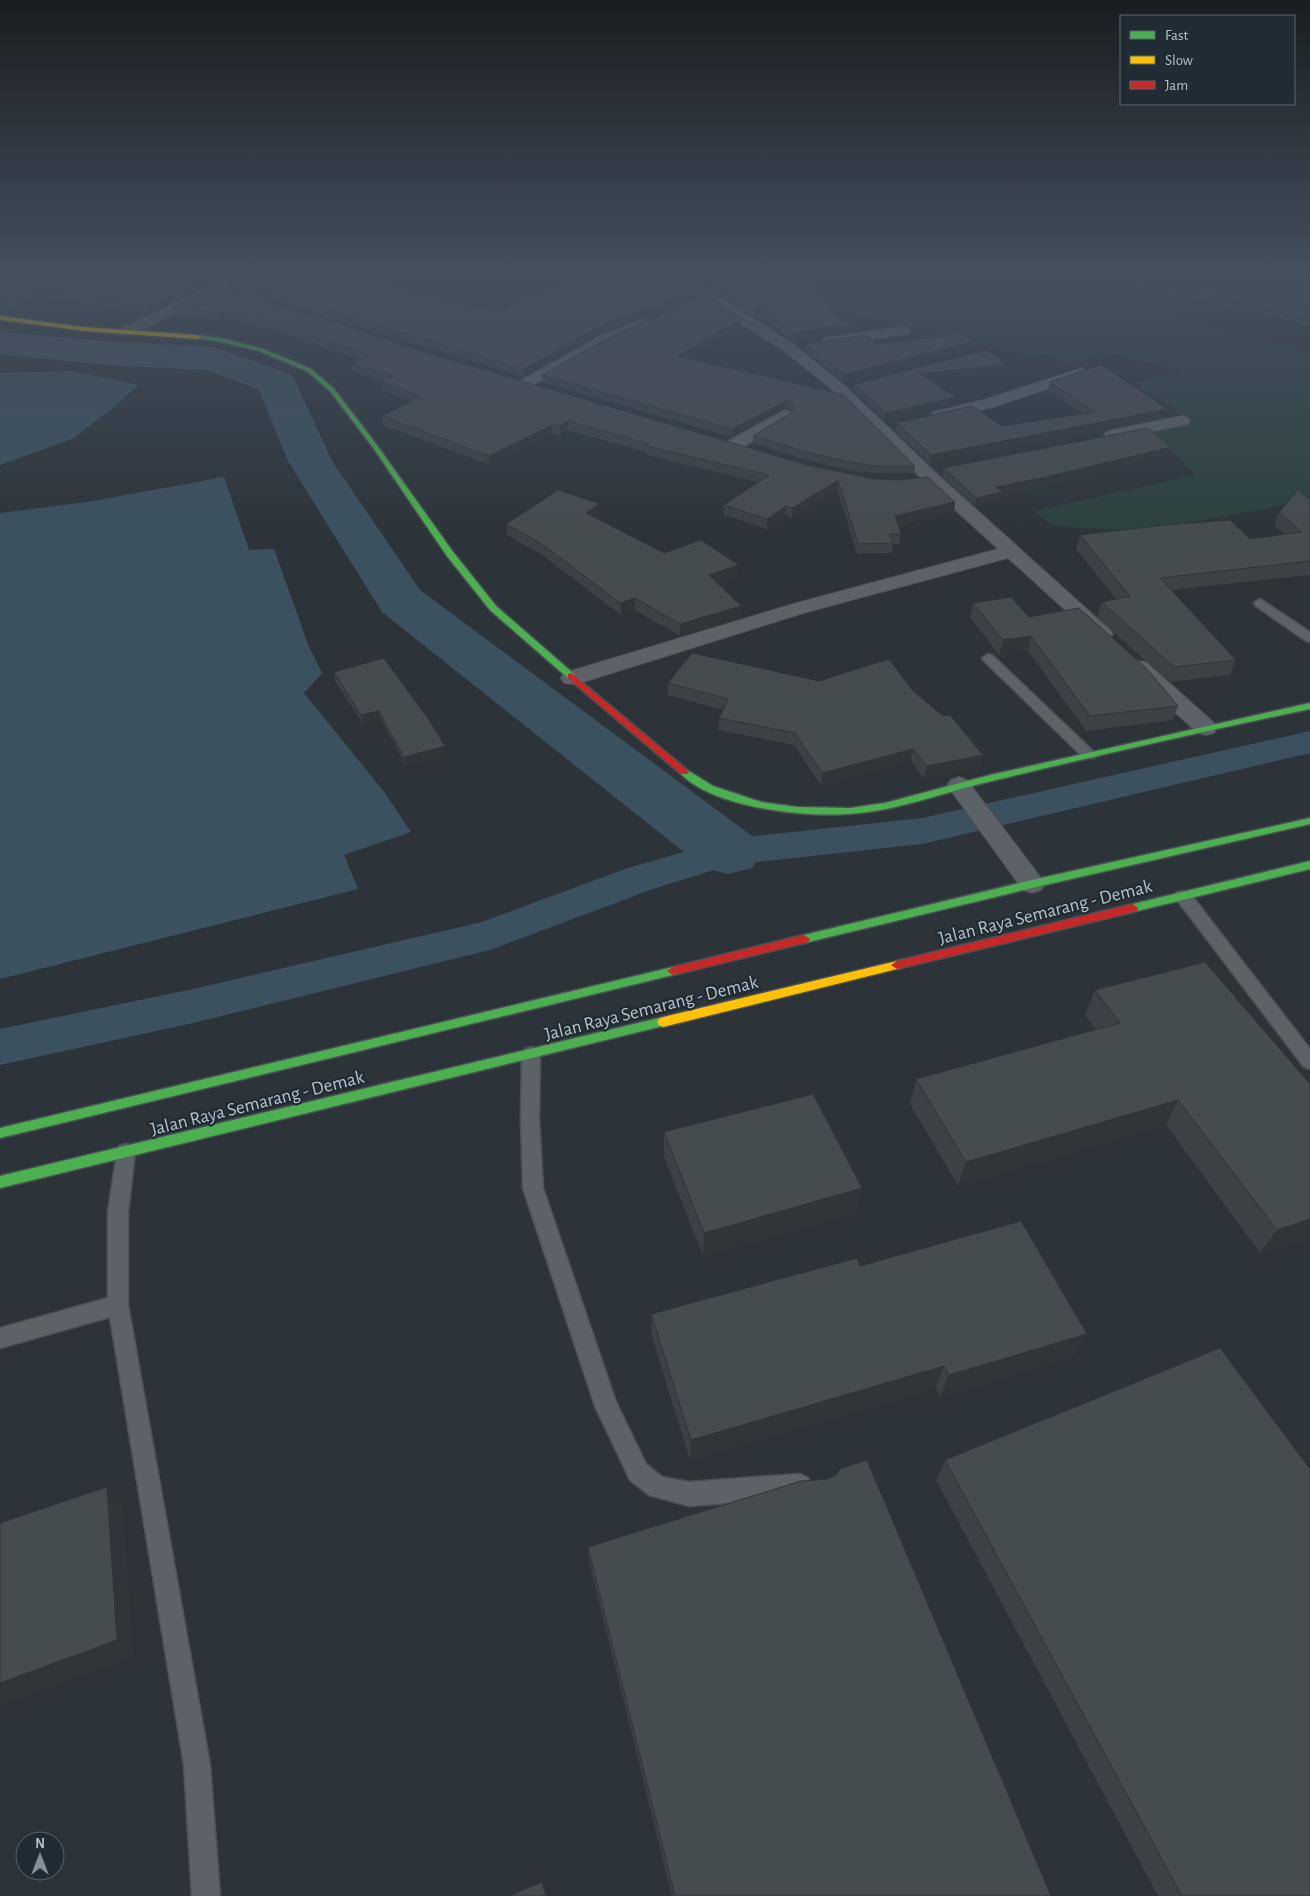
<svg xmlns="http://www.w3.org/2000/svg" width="1310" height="1896" viewBox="0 0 1310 1896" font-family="'Alegreya Sans',sans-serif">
<rect width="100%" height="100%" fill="#2c3439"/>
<!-- green -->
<g fill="#2c413f">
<polygon points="830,273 1012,273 1310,352 1310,500 1150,530 1077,528 1052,525 1033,511 1196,475 1151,431 1192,422 1134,383 1181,371 1106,352 1068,364 1043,354 1036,357 874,320 771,300"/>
<polygon points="1131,273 1310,273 1310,321 1152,278"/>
</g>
<!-- water -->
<g fill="#3b5160">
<polygon points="72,371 139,385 109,411 72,439 0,465 0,373"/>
<polygon points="224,477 249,550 274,549 309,647 322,673 304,693 385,793 411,832 344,855 358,889 0,979 0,513 87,502"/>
</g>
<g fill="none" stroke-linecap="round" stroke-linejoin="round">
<!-- canal -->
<polygon fill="#3b5160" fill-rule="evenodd" points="1310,731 1310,753 922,844 730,865 653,889 490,950 193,1023 0,1065 0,1029 193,989 482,922 625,869 728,839 922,818"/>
<!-- river -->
<polygon fill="#3b5160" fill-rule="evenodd" points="0,332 104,341 213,347 290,374 296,383 332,461 420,590 752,836 762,852 752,868 728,874 704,868 382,612 288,461 259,390 207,370 104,365 0,354"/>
<defs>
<g id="lane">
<polygon points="1260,599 1310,632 1310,642 1306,641 1256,606 1254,603"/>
<polygon points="988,654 992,655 1094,752 1096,755 1094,758 1084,758 984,661 982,658"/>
<polygon points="1183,891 1189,892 1310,1049 1310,1069 1304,1067 1177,900 1175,896 1177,892"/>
<polygon points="531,1047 537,1049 540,1054 539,1120 543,1188 616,1402 646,1464 662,1477 689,1482 800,1474 808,1478 812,1486 808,1494 800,1498 689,1506 649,1495 630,1480 595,1406 523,1188 521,1120 522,1054 525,1049"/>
<polygon points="126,1144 133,1146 135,1152 128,1212 128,1305 210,1765 220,1896 192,1896 184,1765 110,1317 0,1348 0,1328 108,1298 108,1212 117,1152 119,1146"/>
</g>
<g id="street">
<polygon points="236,273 252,273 251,276 130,335 120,335 118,332 120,329"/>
<polygon points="661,273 677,273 712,292 793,344 844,385 937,474 1110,630 1113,634 1110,638 1103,640 1096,638 1008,558 807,612 580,683 572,684 564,683 561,678 564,673 793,604 998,549 925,482 834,391 783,350"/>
<polygon points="753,273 771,273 770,276 725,293 715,293 713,290 715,287"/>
<polygon points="643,319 648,320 650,323 648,326 608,343 530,387 520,387 517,384 520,381 598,337"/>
<polygon points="903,327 908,328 910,331 908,334 829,345 824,344 822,341 824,338 829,337"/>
<polygon points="1082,368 1087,370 1090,373 1087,376 993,407 939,420 933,418 931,415 933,412 983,400"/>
<polygon points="785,410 791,412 793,415 791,418 740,449 728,449 726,445 728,441"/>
<polygon points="1182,416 1188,418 1190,421 1188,424 1112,440 1106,438 1104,435 1106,432 1112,430"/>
<polygon points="1138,661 1146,662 1214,723 1217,728 1214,733 1206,735 1198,733 1130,672 1127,667 1130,662"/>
<polygon points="959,777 967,780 1041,878 1045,884 1041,890 1032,893 1023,890 947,785 951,780"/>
</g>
<g id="fast">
<polygon points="197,335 221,338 263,349 311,369 334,389 376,444 453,552 496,606 574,674 574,678 568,678 490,610 447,556 372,446 330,391 307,371 259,351 221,342 195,338 194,337"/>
<path d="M1310,703v6c-105,22 -210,46 -314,71 -49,11 -97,31 -148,34 -46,3 -136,-6 -169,-42l5,-3 3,1 26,16 48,16 36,5 53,1 35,-5 105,-28z"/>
<polygon points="1310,818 1310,824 1032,888 804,943 798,939 804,935 1032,880"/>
<polygon points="1310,861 1310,869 1133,912 1128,908 1133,904"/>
<polygon points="673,967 677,968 679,971 677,974 0,1138 0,1128"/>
<polygon points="663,1017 667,1019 669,1022 667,1025 0,1188 0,1176"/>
</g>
<g id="slow">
<polygon points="0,316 84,327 197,335 200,337 197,339 84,331 0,320"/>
<polygon points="897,961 903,965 901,968 663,1027 659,1025 657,1022 659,1019 663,1017"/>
</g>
<g id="jam">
<polygon points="571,673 687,770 689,772 687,774 681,774 568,678 568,674"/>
<polygon points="1133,904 1138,908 1137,911 897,969 891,965 897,961"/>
<polygon points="804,935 810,939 808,942 673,975 667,971 673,967"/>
</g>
</defs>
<!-- lane casing -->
<use href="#lane" stroke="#4a5054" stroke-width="3"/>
<!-- street casing -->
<use href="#street" stroke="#4a5054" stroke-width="2"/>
<!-- fast casing -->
<use href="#fast" stroke="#4a5054" stroke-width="3"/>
<!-- slow casing -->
<use href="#slow" stroke="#4a5054" stroke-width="3"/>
<!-- jam casing -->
<use href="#jam" stroke="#4a5054" stroke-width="3"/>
<!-- path -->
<polyline stroke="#60666a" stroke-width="2" stroke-dasharray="2 2" stroke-linecap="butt" points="1106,273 1310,324"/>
<!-- lane -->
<use href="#lane" fill="#5c6267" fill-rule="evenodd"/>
<!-- street -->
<use href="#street" fill="#5c6267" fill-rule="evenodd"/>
<!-- fast -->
<use href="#fast" fill="#4caf50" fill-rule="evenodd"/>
<!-- slow -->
<use href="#slow" fill="#ffc107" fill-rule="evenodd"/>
<!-- jam -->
<use href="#jam" fill="#c62828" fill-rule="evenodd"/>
</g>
<!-- wall -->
<g fill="#3b4145">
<polygon points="0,273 232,273 149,313 124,310 123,307 36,295 14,306 0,304"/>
<polygon points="681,273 748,273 708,288"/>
<polygon points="765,273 807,273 803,276 843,322 854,332 791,340 761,314 755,317 721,296 721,289"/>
<polygon points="405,276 406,283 389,291 498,311 693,295 597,335 524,377 230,287 228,280"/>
<polygon points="213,287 430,354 807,465 955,502 954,511 898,525 901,534 899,544 893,544 892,553 857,554 837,489 792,518 785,515 767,529 724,515 724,505 758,482 647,455 646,452 568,430 561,435 552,433 490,465 383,425 382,416 412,402 382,390 380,381 382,381 353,372 351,364 360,360 262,327 224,319 221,321 173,316 171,308"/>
<polygon points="742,318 741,325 686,358 844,395 915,466 914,473 875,473 853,471 811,461 753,443 753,436 793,412 792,410 786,408 732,437 543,382 542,375"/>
<polygon points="805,344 876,345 974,348 842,381 805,351"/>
<polygon points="1005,371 930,380 955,404 885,421 854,391 855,384"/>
<polygon points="1050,382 1166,417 930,464 896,432 897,423 1002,426 1083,414 1048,391"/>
<polygon points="1168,455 1044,485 1002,493 1001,500 975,506 942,476 943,468"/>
<polygon points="1310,500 1310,575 1171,590 1236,660 1230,675 1169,682 1097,617 1102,602 1116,599 1076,549 1080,535 1250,539 1284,534 1274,526 1279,512"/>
<polygon points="600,515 596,518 664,553 738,576 718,584 741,606 740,618 680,636 635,610 621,615 542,555 507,535 506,524"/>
<polygon points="973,603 1029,617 1178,706 1173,720 1086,731 1028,651 999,655 970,617"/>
<polygon points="334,672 446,755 406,766 381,719 363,724 335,681"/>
<polygon points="819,681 913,691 983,755 980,768 924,779 911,761 821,786 794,745 718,730 719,718 723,710 668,695 668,683"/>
<polygon points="1095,990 1310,1084 1310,1238 1260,1253 1166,1125 958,1186 910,1104 916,1079 1096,1030 1085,1015"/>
<polygon points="664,1132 857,1212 703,1256 664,1157"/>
<polygon points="860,1266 1075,1356 940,1397 936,1388 690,1460 652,1337 651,1314"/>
<polygon points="945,1460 1310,1896 1158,1896 936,1480"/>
<polygon points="588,1547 1051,1896 672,1896 590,1566"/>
</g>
<!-- shaded-wall -->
<g fill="#303538">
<polygon points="216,273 232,273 149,313 147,306"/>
<polygon points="730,273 748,273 708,288 708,281"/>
<polygon points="795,273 807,273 794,280"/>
<polygon points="405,276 406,283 379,296 378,289"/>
<polygon points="33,288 36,295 14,306 11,299"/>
<polygon points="693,288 693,295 597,335 524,377 523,369 597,328"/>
<polygon points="761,306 761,314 755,317 755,310"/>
<polygon points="222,311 224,319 221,321 219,313"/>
<polygon points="742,318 741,325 678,363 678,356"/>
<polygon points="855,324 854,332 791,340 792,333"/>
<polygon points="975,341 974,348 842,381 843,374"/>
<polygon points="1006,364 1005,371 920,381 921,374"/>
<polygon points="956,397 955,404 885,421 886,413"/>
<polygon points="786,401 786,408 732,437 732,429"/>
<polygon points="1168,409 1166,417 930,464 931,455"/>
<polygon points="568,421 568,430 561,435 560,426"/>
<polygon points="552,425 552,433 490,465 489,456"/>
<polygon points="1171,447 1168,455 1044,485 1002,493 1001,500 975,506 976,498 996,487"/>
<polygon points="838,480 837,489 792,518 793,508"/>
<polygon points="955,502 954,511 894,525 895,516"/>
<polygon points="600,504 600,515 586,524 586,513"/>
<polygon points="786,506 785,515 767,529 767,519"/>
<polygon points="739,565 738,576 708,587 709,575"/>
<polygon points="635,598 635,610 621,615 620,603"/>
<polygon points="741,606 740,618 680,636 680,624"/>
<polygon points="1031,636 1028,651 999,655 1003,640"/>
<polygon points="379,711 381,719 363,724 361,715"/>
<polygon points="445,746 446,755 406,766 404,757"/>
<polygon points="913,749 911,761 821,786 822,773"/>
<polygon points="983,755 980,768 924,779 927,766"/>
<polygon points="1178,1100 1166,1125 958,1186 966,1162"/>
<polygon points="862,1188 857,1212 703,1256 704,1233"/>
<polygon points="1310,1219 1310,1238 1260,1253 1277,1230"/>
<polygon points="1087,1334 1075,1356 940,1397 949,1375"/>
<polygon points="944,1366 936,1388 690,1460 691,1440"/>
<polygon points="107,1487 123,1506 134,1656 0,1706 0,1683"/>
<polygon points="542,1882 546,1891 548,1896 546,1896"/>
</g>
<!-- building -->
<g fill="#454c50" stroke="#303538">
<polygon points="0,273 216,273 147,306 122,303 126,300 33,288 11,299 0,298"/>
<polygon points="242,273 390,273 405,276 378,289 498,311 592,273 669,273 693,288 597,328 523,369 228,280"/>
<polygon points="694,273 730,273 708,281"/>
<polygon points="765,273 795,273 794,274 805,276 843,322 851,321 855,324 792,333 761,306 755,310 721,289"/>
<polygon points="213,287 304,313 430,354 807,465 874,479 901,480 928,477 955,502 895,516 901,534 889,534 893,543 858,544 838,480 793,508 786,506 767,519 724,505 769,475 646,446 649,444 568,421 560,426 552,425 489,456 382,416 421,397 380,381 394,376 351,364 369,355 261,319 222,311 219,313 171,308"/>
<polygon points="706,295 742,318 678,356 844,395 915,466 876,466 854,463 811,453 753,436 793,412 795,407 792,403 786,401 732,429 542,375 609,338"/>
<polygon points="963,333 975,341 843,374 805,344 866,335 876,345"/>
<polygon points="987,350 1006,364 921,374 956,397 886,413 855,384"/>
<polygon points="1101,365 1168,409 931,455 897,423 972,406 1002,426 1095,412 1050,382"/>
<polygon points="1148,428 1171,447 1046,477 996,487 1003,492 976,498 943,468"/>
<polygon points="558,490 600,504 586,513 664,553 701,540 739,565 709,575 741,606 680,624 635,598 620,603 542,544 506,524"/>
<polygon points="1298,490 1310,500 1310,561 1160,578 1236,660 1174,667 1102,602 1130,596 1080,535 1165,525 1230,520 1250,539 1302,532 1279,512"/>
<polygon points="1011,597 1029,617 1079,608 1148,670 1178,706 1090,716 1031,636 1003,640 973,603"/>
<polygon points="692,653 819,681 889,659 913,691 943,716 950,715 983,755 927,766 913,749 822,773 795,733 719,718 728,699 668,683"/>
<polygon points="384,658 429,720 445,746 404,757 379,711 361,715 334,672"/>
<polygon points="1205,962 1310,1084 1310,1219 1277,1230 1178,1100 966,1162 916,1079 1120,1023 1095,990"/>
<polygon points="813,1094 862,1188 704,1233 664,1132"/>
<polygon points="1021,1221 1087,1334 949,1375 944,1366 691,1440 651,1314 857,1258 860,1266"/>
<polygon points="1220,1348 1310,1469 1310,1896 1182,1896 945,1460"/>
<polygon points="867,1460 1051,1896 675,1896 588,1547 801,1481 828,1479 836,1475 840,1469"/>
<polygon points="107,1487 117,1640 0,1683 0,1523"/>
<polygon points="542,1882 546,1896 509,1896"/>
</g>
<!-- sky -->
<linearGradient id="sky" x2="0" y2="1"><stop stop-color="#181d1f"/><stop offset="0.51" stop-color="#45505f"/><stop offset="1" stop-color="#45505f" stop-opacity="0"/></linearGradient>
<rect width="1310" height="538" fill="url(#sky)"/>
<g text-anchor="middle" stroke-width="4.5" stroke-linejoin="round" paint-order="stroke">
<!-- street labels -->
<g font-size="19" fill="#b7c1c9" stroke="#202b33">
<text transform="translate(1045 911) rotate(-14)" y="7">Jalan Raya Semarang - Demak</text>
<text transform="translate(651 1007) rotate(-14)" y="7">Jalan Raya Semarang - Demak</text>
<text transform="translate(257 1102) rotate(-14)" y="7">Jalan Raya Semarang - Demak</text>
</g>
</g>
<!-- legend -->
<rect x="1120" y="15" width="175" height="90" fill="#202b33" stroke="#5c676f"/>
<rect x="1130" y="31" width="25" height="8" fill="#4caf50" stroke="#5c676f"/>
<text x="1165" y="40" font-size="15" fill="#b7c1c9">Fast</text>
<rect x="1130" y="56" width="25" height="8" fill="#ffc107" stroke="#5c676f"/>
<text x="1165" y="65" font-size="15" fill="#b7c1c9">Slow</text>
<rect x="1130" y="81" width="25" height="8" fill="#c62828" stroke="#5c676f"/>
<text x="1165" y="90" font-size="15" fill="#b7c1c9">Jam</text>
<!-- north arrow -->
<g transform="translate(40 1856)"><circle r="24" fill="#202b33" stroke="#5c676f"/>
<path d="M0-4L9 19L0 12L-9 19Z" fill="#869097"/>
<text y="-8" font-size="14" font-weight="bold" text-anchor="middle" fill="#b7c1c9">N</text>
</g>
</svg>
